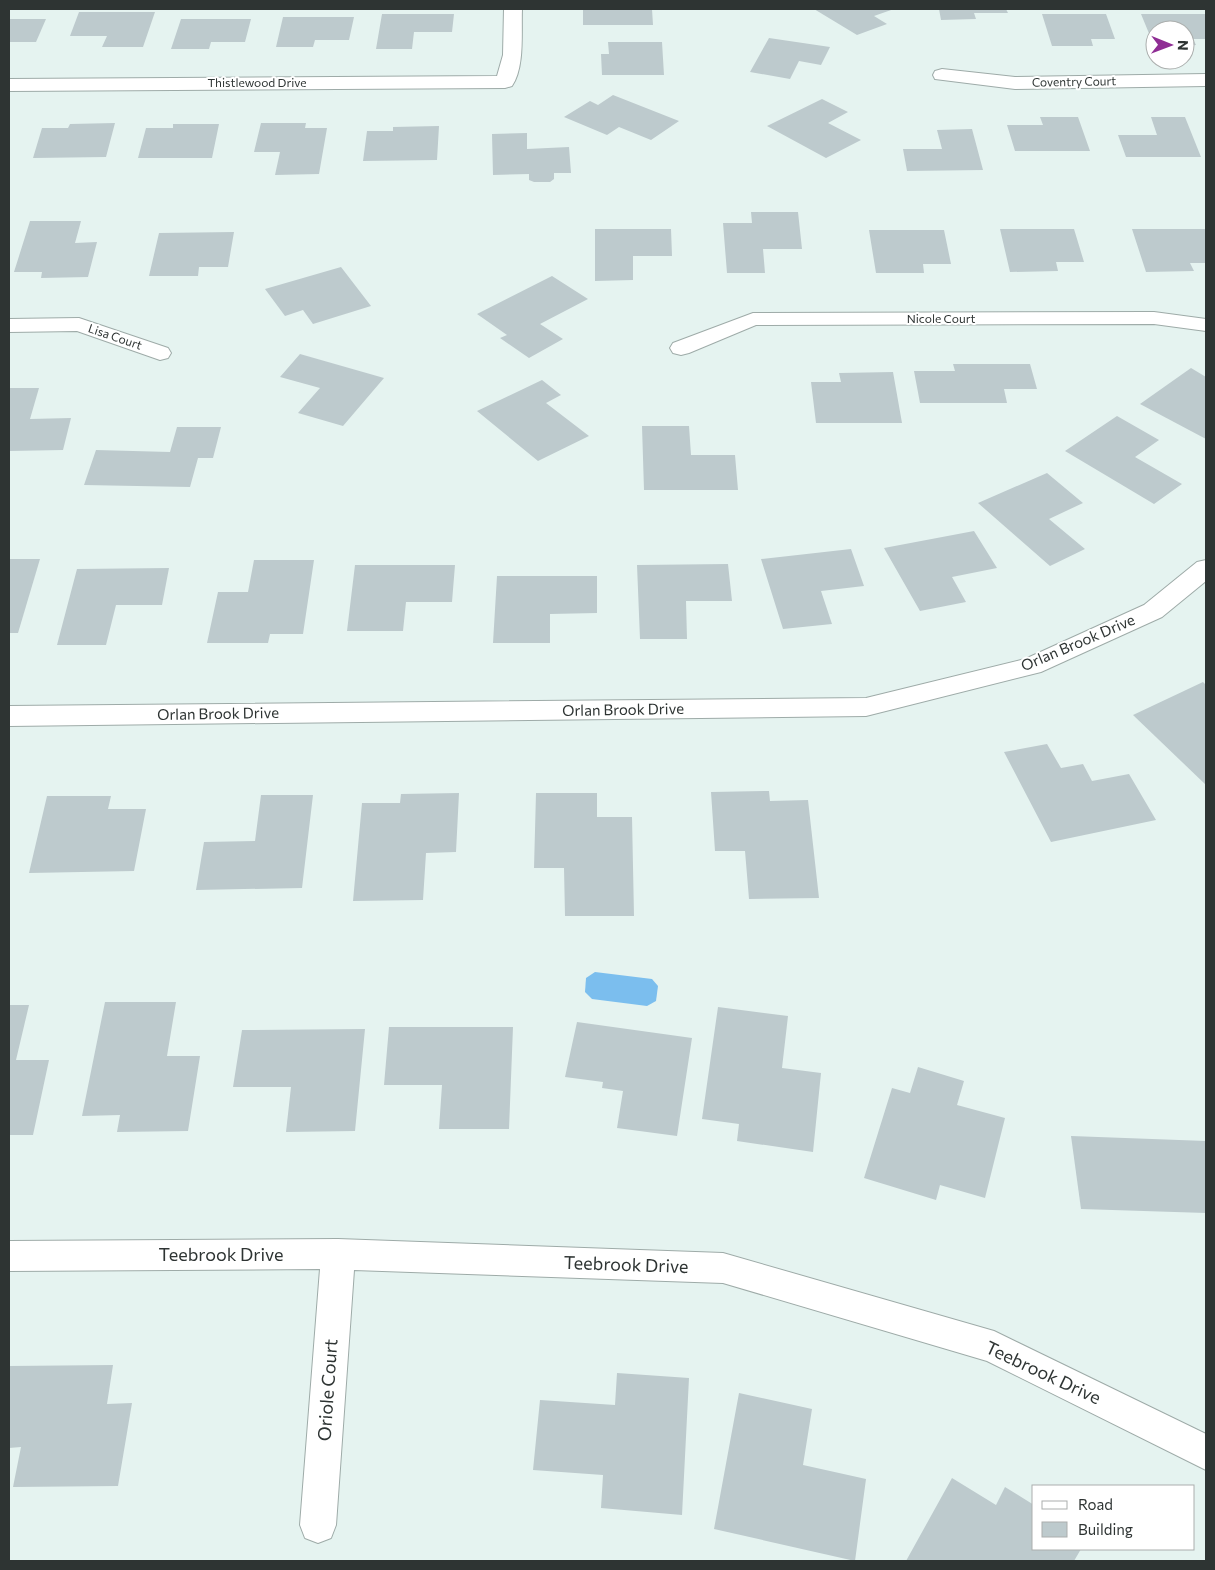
<svg xmlns="http://www.w3.org/2000/svg" width="1215" height="1570" viewBox="0 0 1215 1570" font-family="Commissioner,sans-serif">
<rect width="100%" height="100%" fill="#e5f3f0"/>
<!-- water -->
<polygon fill="#7bbeee" points="595,972 652,979 658,986 656,1001 647,1006 592,999 585,992 586,978"/>
<!-- building -->
<g fill="#bdcacd">
<polygon points="616,9 652,9 653,25 583,25 583,10"/>
<polygon points="814,9 894,9 874,16 887,24 857,35"/>
<polygon points="939,9 1006,9 1008,13 974,13 976,19 941,20"/>
<polygon points="79,12 155,12 143,47 102,47 107,36 70,36"/>
<polygon points="382,14 454,14 452,32 414,32 412,49 376,49"/>
<polygon points="1042,14 1106,14 1115,39 1091,39 1093,46 1052,46"/>
<polygon points="1141,14 1206,14 1206,39 1193,39 1196,45 1185,46 1185,30 1155,30 1155,48"/>
<polygon points="283,17 354,17 349,40 315,40 313,47 276,47"/>
<polygon points="9,19 46,19 36,42 9,42"/>
<polygon points="181,19 251,19 245,42 211,42 209,49 171,49"/>
<polygon points="769,38 830,47 821,65 799,61 790,79 750,72"/>
<polygon points="608,42 662,42 664,75 602,75 601,54 609,54"/>
<polygon points="613,95 679,121 651,140 619,127 607,135 564,117 590,101 598,105"/>
<polygon points="822,99 848,112 828,123 861,140 826,158 767,126"/>
<polygon points="1040,117 1078,117 1090,151 1015,151 1007,125 1043,125"/>
<polygon points="1151,117 1185,117 1201,157 1126,157 1118,135 1157,135"/>
<polygon points="115,123 106,157 33,158 42,128 68,128 70,124"/>
<polygon points="261,123 306,123 305,128 327,128 319,174 275,175 280,152 254,152"/>
<polygon points="173,124 219,124 212,158 138,158 146,128 173,128"/>
<polygon points="439,126 437,160 363,161 367,131 393,131 393,127"/>
<polygon points="972,129 983,170 907,171 903,149 942,149 937,130"/>
<polygon points="527,133 527,149 569,147 571,173 554,173 554,179 550,182 534,182 529,180 529,174 493,175 492,134"/>
<polygon points="751,212 798,212 802,249 763,249 765,273 727,273 723,223 752,223"/>
<polygon points="30,221 81,221 75,243 97,242 88,277 41,278 42,272 14,272"/>
<polygon points="595,229 671,229 672,256 633,256 633,280 595,281"/>
<polygon points="1000,229 1074,229 1084,262 1056,262 1058,271 1010,272"/>
<polygon points="1132,229 1206,229 1206,263 1190,263 1194,271 1146,272"/>
<polygon points="869,230 944,230 951,264 923,264 924,273 876,273"/>
<polygon points="234,232 228,267 199,267 198,276 149,276 159,233"/>
<polygon points="341,267 371,306 313,324 303,310 285,316 265,289"/>
<polygon points="552,276 588,299 540,324 563,339 529,358 500,338 507,335 477,314"/>
<polygon points="300,354 384,378 343,426 298,413 320,388 280,377"/>
<polygon points="953,364 1030,364 1037,389 1004,389 1007,403 920,403 914,371 955,371"/>
<polygon points="1191,368 1206,377 1206,439 1140,404"/>
<polygon points="893,372 902,423 816,423 811,382 841,382 839,373"/>
<polygon points="542,380 561,395 546,403 589,436 538,461 477,411"/>
<polygon points="9,388 39,388 30,419 71,418 63,450 9,451"/>
<polygon points="1117,416 1159,440 1135,457 1182,484 1154,504 1065,451"/>
<polygon points="642,426 689,426 691,455 735,455 738,490 644,490"/>
<polygon points="177,427 221,427 213,458 198,458 190,487 84,485 96,450 170,452"/>
<polygon points="1047,473 1083,503 1049,519 1085,549 1050,566 978,503"/>
<polygon points="974,531 997,568 952,577 966,602 920,611 884,548"/>
<polygon points="851,549 864,586 821,591 832,624 783,629 761,559"/>
<polygon points="9,559 40,559 18,633 9,633"/>
<polygon points="254,560 314,560 303,634 270,634 268,643 207,643 218,592 248,592"/>
<polygon points="728,564 732,601 686,601 687,639 640,639 637,565"/>
<polygon points="355,565 455,565 452,602 406,602 403,631 347,631"/>
<polygon points="169,568 162,605 116,605 106,645 57,645 77,569"/>
<polygon points="497,576 597,576 597,613 550,614 550,643 493,643"/>
<polygon points="1203,682 1206,685 1206,785 1133,715"/>
<polygon points="1047,744 1061,768 1083,764 1092,781 1129,774 1156,820 1051,842 1004,752"/>
<polygon points="769,791 770,801 808,800 819,898 749,899 745,851 715,851 711,792"/>
<polygon points="459,793 456,852 426,853 423,900 353,901 362,803 400,803 401,794"/>
<polygon points="536,793 597,793 597,817 632,817 634,916 565,916 564,868 534,868"/>
<polygon points="261,795 313,795 302,888 196,890 204,842 255,841"/>
<polygon points="47,796 111,796 108,809 146,809 134,871 29,873"/>
<polygon points="105,1002 176,1002 167,1056 200,1056 188,1131 117,1132 120,1115 82,1116"/>
<polygon points="9,1005 29,1005 16,1060 49,1060 33,1135 9,1135"/>
<polygon points="718,1007 788,1016 782,1068 821,1073 813,1152 737,1141 739,1124 702,1119"/>
<polygon points="577,1022 692,1038 677,1136 617,1128 623,1091 602,1088 603,1082 565,1077"/>
<polygon points="389,1027 513,1027 509,1129 439,1129 442,1085 384,1085"/>
<polygon points="365,1029 355,1131 286,1132 291,1087 233,1087 242,1030"/>
<polygon points="918,1067 964,1081 957,1105 1005,1118 985,1198 940,1185 936,1200 864,1178 892,1088 910,1093"/>
<polygon points="1071,1136 1206,1141 1206,1213 1081,1209"/>
<polygon points="113,1365 107,1404 132,1403 118,1486 13,1487 21,1447 9,1448 9,1366"/>
<polygon points="617,1373 689,1378 682,1515 601,1508 603,1475 533,1470 540,1400 615,1405"/>
<polygon points="739,1393 812,1409 803,1465 866,1479 855,1561 714,1529"/>
<polygon points="952,1478 996,1505 1005,1487 1034,1505 1034,1549 1081,1549 1074,1561 906,1561"/>
</g>
<g fill="none" stroke-linecap="round" stroke-linejoin="round">
<defs>
<g id="minor">
<path d="M504,9h18c-1,22 3,58 -10,77l-7,2 -496,3v-12l488,-3 6,-21z"/>
<polygon points="942,69 1015,77 1206,74 1206,86 1015,89 935,79 933,75 935,71"/>
<polygon points="1154,312 1206,319 1206,331 1154,324 756,325 689,353 681,355 673,353 670,348 673,343 753,313"/>
<polygon points="79,318 168,348 171,353 168,358 160,360 77,331 9,332 9,319"/>
<polygon points="1206,560 1206,581 1162,617 1041,672 866,716 9,726 9,706 866,698 1025,659 1144,605 1197,562"/>
<polygon points="338,1239 723,1253 994,1331 1206,1434 1206,1470 987,1361 723,1283 354,1270 336,1525 331,1538 318,1543 305,1538 300,1525 320,1269 9,1271 9,1241"/>
</g>
</defs>
<!-- minor casing -->
<use href="#minor" stroke="#9eaba8" stroke-width="2"/>
<!-- minor -->
<use href="#minor" fill="#fff" fill-rule="evenodd"/>
</g>
<g text-anchor="middle" stroke-width="4" stroke-linejoin="round" paint-order="stroke">
<!-- far-street labels -->
<g font-size="12" fill="#2e3433" stroke="#fff">
<text transform="translate(1074 82) rotate(-1)" y="4">Coventry Court</text>
<text x="257" y="87">Thistlewood Drive</text>
<text x="941" y="323">Nicole Court</text>
<text transform="translate(115 337) rotate(19)" y="4">Lisa Court</text>
</g>
<!-- street labels -->
<g font-size="15" fill="#2e3433" stroke="#fff">
<text transform="translate(1078 643) rotate(-23)" y="5">Orlan Brook Drive</text>
<text transform="translate(623 710) rotate(-1)" y="5">Orlan Brook Drive</text>
<text transform="translate(218 714) rotate(-1)" y="5">Orlan Brook Drive</text>
</g>
<!-- near-street labels -->
<g font-size="18" fill="#2e3433" stroke="#fff">
<text x="221" y="1261">Teebrook Drive</text>
<text transform="translate(626 1265) rotate(2)" y="6">Teebrook Drive</text>
<text transform="translate(1043 1373) rotate(25)" y="6">Teebrook Drive</text>
<text transform="translate(328 1390) rotate(-86)" y="6">Oriole Court</text>
</g>
</g>
<!-- border -->
<rect width="1215" height="1570" fill="none" stroke="#2e3433" stroke-width="20"/>
<!-- legend -->
<rect x="1032" y="1485" width="162" height="65" fill="#ffffff" stroke="#abaead"/>
<rect x="1042" y="1501" width="25" height="8" fill="#ffffff" stroke="#abaead"/>
<text x="1078" y="1510" font-size="15" fill="#2e3433">Road</text>
<rect x="1042" y="1522" width="25" height="15" fill="#bdcacd" stroke="#abaead"/>
<text x="1078" y="1535" font-size="15" fill="#2e3433">Building</text>
<!-- north arrow -->
<g transform="translate(1170 45) rotate(91)"><circle r="24" fill="#ffffff" stroke="#abaead"/>
<path d="M0-4L9 19L0 12L-9 19Z" fill="#8f2d94"/>
<text y="-8" font-size="14" font-weight="bold" text-anchor="middle" fill="#2e3433">N</text>
</g>
</svg>
